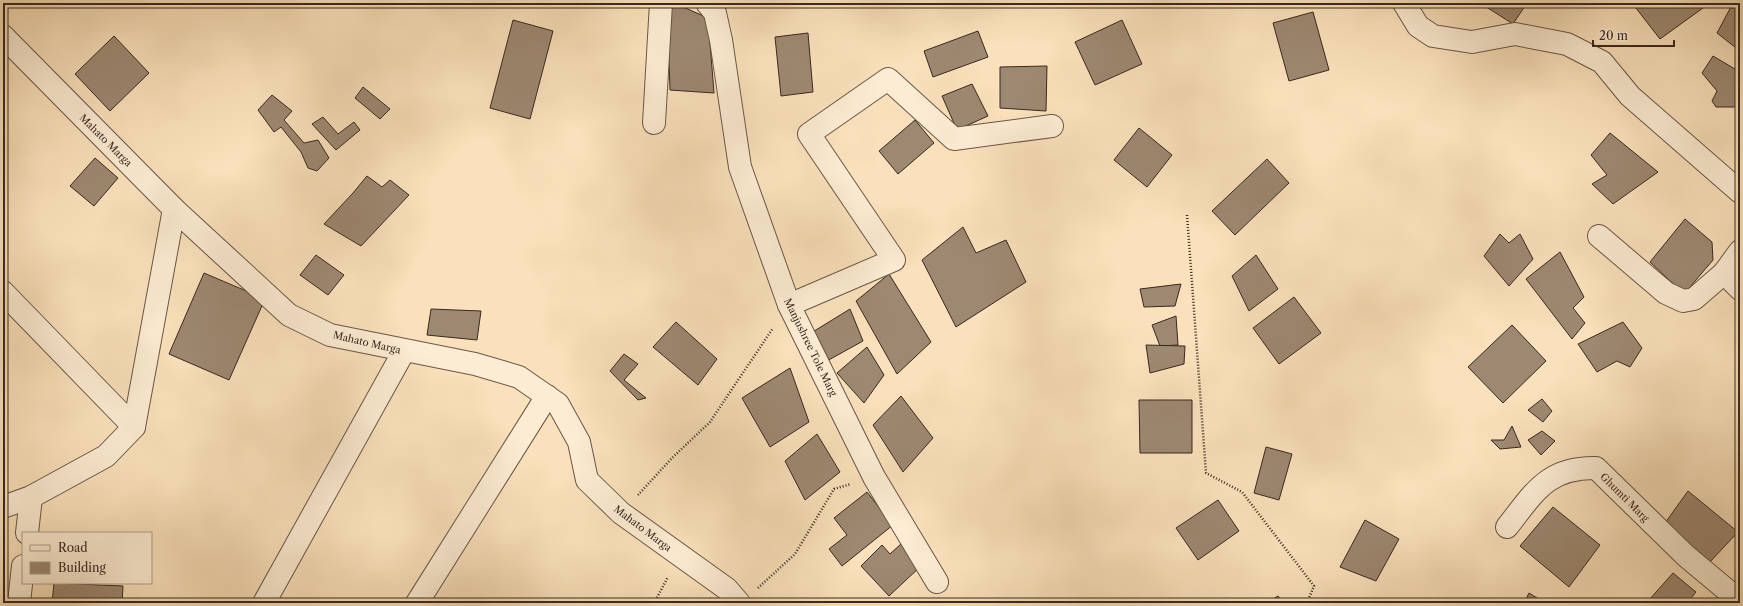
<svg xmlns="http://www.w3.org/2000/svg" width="1743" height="606" viewBox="0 0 1743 606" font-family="'Libre Caslon Text',serif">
<rect width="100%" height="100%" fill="#fae1bb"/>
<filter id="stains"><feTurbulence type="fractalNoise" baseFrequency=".005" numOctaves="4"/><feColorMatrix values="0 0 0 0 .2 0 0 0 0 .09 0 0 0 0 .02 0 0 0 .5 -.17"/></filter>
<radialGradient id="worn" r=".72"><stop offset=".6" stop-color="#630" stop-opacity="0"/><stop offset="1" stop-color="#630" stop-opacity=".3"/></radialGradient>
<!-- building -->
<g fill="#9d8871" stroke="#392821">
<polygon points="667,3 674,3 708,18 714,93 670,90"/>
<polygon points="1480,3 1527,3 1513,24"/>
<polygon points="1632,3 1698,3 1703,8 1660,39"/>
<polygon points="1733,3 1740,3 1740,51 1717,33"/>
<polygon points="1313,12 1329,70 1289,81 1273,23"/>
<polygon points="513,20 553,31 530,119 490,108"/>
<polygon points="1122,20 1142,64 1095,85 1075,42"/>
<polygon points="978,31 988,57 933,77 924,51"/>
<polygon points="808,33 813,92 781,96 775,37"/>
<polygon points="114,36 149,73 110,111 75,74"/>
<polygon points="1713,56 1740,72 1740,107 1716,107 1712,101 1717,91 1702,73"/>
<polygon points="1047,66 1046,111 1000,108 1000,67"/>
<polygon points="972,84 988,116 957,130 942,96"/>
<polygon points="363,87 390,109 380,119 355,98"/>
<polygon points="272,95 292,111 284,120 304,143 318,140 329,158 317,171 308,168 301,152 281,127 274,132 258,110"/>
<polygon points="323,117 338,134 354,122 360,130 336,150 312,124"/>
<polygon points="915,120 934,143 898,174 879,151"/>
<polygon points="1139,128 1172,155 1147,187 1114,160"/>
<polygon points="1610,133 1658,172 1613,204 1592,184 1607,175 1591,155"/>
<polygon points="95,158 118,178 94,206 70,186"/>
<polygon points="1267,159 1289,183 1235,235 1212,211"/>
<polygon points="367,176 382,187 390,180 409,195 361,246 324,224 353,193"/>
<polygon points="1685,219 1712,242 1713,260 1684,294 1650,262"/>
<polygon points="963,227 976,253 1006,240 1026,282 956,327 922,260"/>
<polygon points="1500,234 1509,243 1520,234 1533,259 1509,286 1484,256"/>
<polygon points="1560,252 1584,297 1573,308 1585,323 1572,339 1526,279"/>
<polygon points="316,255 344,275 328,295 300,275"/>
<polygon points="1256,255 1278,289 1249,311 1232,276"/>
<polygon points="204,273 265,299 229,380 169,354"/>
<polygon points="889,274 931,342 897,374 856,301"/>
<polygon points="1181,284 1175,306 1144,307 1140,289"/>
<polygon points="1294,297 1321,333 1279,364 1253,328"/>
<polygon points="431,309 481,311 477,340 427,335"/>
<polygon points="850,309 863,341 825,362 811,333"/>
<polygon points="1176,316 1178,345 1160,346 1152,325"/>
<polygon points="676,322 717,359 698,385 653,347"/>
<polygon points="1623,322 1642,348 1630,367 1617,361 1597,372 1578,344"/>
<polygon points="1512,325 1546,361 1503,403 1468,367"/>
<polygon points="1146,345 1185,346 1184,364 1150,373"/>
<polygon points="867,347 884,375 864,403 837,373"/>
<polygon points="624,354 638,364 624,380 646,398 638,400 610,371"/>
<polygon points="790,368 809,422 770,447 742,398"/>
<polygon points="901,396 933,438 903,472 873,425"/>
<polygon points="1542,399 1552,411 1543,422 1528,410"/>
<polygon points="1139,400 1192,400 1192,453 1140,453"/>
<polygon points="1512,426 1521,447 1500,449 1491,440 1504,440"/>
<polygon points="1542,431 1555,441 1541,455 1528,440"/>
<polygon points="817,434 840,472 805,500 785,461"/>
<polygon points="1266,447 1292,454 1279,500 1254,493"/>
<polygon points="1688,491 1738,532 1708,564 1665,523"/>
<polygon points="867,492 893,525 842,566 829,549 847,535 834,518"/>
<polygon points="1218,500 1239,531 1198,560 1176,528"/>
<polygon points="1553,507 1600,545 1569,587 1520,546"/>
<polygon points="1365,520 1399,539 1376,581 1340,567"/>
<polygon points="902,543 922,565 889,596 861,566 882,545 890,554"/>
<polygon points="1673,573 1696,592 1687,603 1650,603 1649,600"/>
<polygon points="54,583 123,586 122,603 52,603"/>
<polygon points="1529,593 1545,603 1524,603"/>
<polygon points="1278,596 1283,603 1267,603"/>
<polygon points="710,598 726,603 707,603"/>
</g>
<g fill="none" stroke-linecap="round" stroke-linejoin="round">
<defs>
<g id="minor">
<polyline points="707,3 715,13 721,40 740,167 789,305 874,477 937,582"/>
<polyline points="1404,3 1418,26 1433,36 1472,42 1515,34 1567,44 1602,62 1630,96 1740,192"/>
<polyline points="3,36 174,209 289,315 330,335 475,364 519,377 558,404 579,442 587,480 621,513 727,589 739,603"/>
<polyline points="654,123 661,3"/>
<polyline points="1599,236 1666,293 1683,301 1694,299 1724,273 1740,251"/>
<polyline points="1724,273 1740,289"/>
<polyline points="3,292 134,427"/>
<polyline points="789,305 894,260 809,134 888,79 954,139 1052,126"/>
<polyline points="3,507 31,497 106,456 134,427 174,209"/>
<path d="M1507,527c27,-34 40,-60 89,-59l90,88 54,45"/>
<polyline points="27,533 31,497"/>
<polyline points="19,603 23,566"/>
<polyline points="264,603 404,351"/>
<polyline points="417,603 547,396"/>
</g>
</defs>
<!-- minor casing -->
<use href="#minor" stroke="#695648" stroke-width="24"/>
<!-- path -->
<g stroke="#392821" stroke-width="2.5" stroke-dasharray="1 2" stroke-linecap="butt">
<polyline points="1187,215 1206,473 1242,492 1314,586 1307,603"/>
<polyline points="638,495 672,458 710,422 773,328"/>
<polyline points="758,588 795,554 834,489 851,484"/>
<polyline points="654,603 668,577"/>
</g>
<!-- minor -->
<use href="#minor" stroke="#fcecd3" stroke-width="22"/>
</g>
<g text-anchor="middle" stroke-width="3" stroke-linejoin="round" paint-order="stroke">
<!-- street labels -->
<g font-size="10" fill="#392821" stroke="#fcecd3">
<text transform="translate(106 140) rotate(45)" y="4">Mahato Marga</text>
<text transform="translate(367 342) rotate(13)" y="4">Mahato Marga</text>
<text transform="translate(811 347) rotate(64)" y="4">Manjushree Tole Marg</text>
<text transform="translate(1625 497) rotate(45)" y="4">Ghumti Marg</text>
<text transform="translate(643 528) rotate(37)" y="4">Mahato Marga</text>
</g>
</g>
<!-- margin -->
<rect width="1743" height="606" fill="none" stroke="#fae1bb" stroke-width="16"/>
<rect x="4" y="4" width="1735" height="598" fill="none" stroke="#392821" stroke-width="2"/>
<rect x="8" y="8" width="1727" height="590" fill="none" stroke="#392821"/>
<!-- legend -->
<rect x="22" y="532" width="130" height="52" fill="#fcecd3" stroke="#ae9e8c"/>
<rect x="30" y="545" width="20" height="6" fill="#fcecd3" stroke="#ae9e8c"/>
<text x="58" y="552" font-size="12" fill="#392821">Road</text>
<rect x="30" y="562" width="20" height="12" fill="#9d8871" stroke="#ae9e8c"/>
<text x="58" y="572" font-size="12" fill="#392821">Building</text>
<!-- scale -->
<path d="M1593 40v6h81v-6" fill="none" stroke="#392821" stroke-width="2"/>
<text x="1599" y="40" font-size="12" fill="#392821" stroke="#fcecd3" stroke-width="3" paint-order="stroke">20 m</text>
<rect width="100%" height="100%" filter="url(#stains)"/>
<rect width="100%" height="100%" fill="url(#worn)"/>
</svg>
